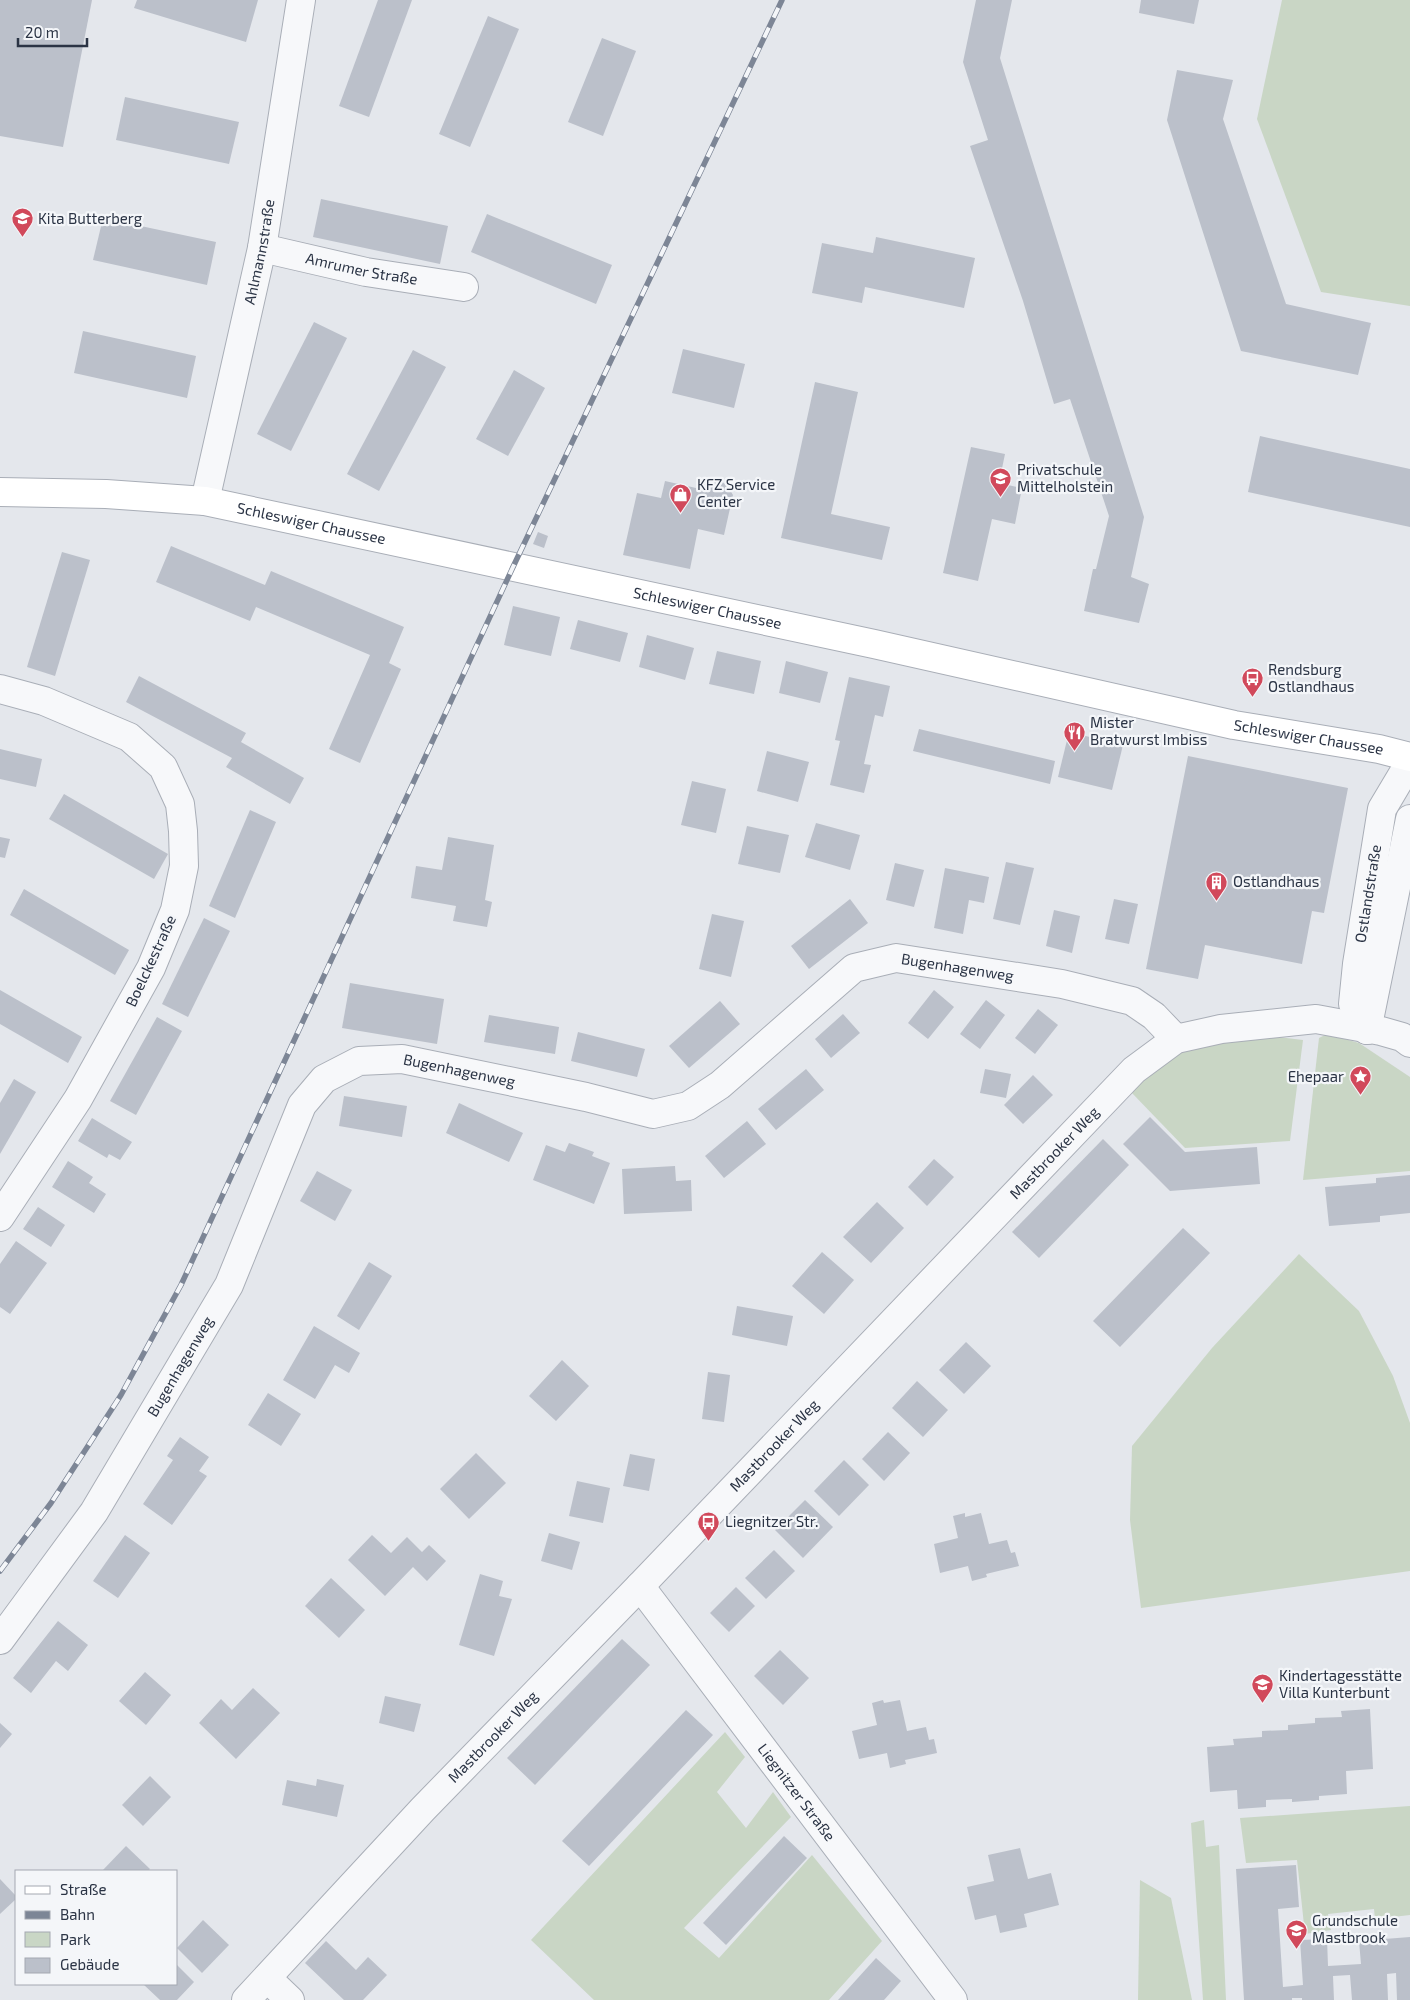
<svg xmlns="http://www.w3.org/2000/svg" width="1410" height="2000" viewBox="0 0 1410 2000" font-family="'Exo 2',sans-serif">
<rect width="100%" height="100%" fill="#e4e7ec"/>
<!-- green -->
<g fill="#c9d6c5">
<polygon points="1282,0 1410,0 1410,306 1321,292 1257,119"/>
<polygon points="1254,1034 1303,1040 1290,1141 1185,1148 1131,1092 1157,1063 1198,1046"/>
<polygon points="1327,1034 1359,1043 1410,1077 1410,1171 1303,1180 1319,1038"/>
<polygon points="1299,1254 1359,1311 1393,1376 1410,1423 1410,1571 1141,1608 1130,1520 1132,1446 1212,1348"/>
<polygon points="725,1732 745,1757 717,1792 746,1828 773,1792 791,1817 684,1928 719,1958 812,1855 882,1941 829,2000 594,2000 531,1940"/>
<polygon points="1410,1806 1410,1915 1375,1919 1374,1909 1328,1914 1331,1930 1305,1934 1297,1860 1246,1863 1240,1818"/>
<polygon points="1204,1820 1206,1847 1219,1845 1226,2000 1203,2000 1191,1823"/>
<polygon points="1140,1880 1171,1898 1192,2000 1138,2000"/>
</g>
<!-- building -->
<g fill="#bbc0ca">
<polygon points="0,0 92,0 63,147 0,136"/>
<polygon points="137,0 258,0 246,42 134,8"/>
<polygon points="378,0 412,0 369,117 339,106"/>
<polygon points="976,0 1012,0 1000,58 1144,517 1131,577 1149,584 1139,623 1084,611 1093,569 1096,569 1109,516 1070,399 1054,404 1023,301 970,146 988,140 963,62"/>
<polygon points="1141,0 1199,0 1194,24 1139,13"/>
<polygon points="488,16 519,29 470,147 439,134"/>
<polygon points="602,38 636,51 603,136 568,122"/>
<polygon points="1177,70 1233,80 1223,119 1286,304 1371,323 1358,375 1241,351 1167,120"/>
<polygon points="125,97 239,122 229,164 116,140"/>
<polygon points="321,199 448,226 440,264 313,237"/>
<polygon points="487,214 612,265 596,304 471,252"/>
<polygon points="103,218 216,242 207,285 93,260"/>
<polygon points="876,237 975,258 964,308 865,287 862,303 812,293 822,243 873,253"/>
<polygon points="314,322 347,338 291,451 257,434"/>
<polygon points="83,331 196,356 187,398 74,373"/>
<polygon points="683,349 745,364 734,408 672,393"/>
<polygon points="413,350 446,367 379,491 347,474"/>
<polygon points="514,370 545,388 508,456 476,439"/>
<polygon points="815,382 858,392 831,514 890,527 882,560 781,538"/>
<polygon points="1260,436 1410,469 1410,527 1248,492"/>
<polygon points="971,447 1005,454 999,483 1022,488 1015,524 992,519 978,581 943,573"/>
<polygon points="714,479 726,484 733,495 724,535 698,529 690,569 623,555 637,493 661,498 665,481 696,488 706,480"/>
<polygon points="538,532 548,536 544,548 533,544"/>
<polygon points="171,546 265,585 271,571 404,627 389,663 401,669 360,763 329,749 370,655 256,607 250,621 156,582"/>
<polygon points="62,552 90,560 55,676 27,667"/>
<polygon points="513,606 560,617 551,656 504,645"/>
<polygon points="578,620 628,633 620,662 570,649"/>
<polygon points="647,635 694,648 685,680 639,667"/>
<polygon points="717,651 761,661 754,694 709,684"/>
<polygon points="786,661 828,672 820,703 779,693"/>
<polygon points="139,676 246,733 241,742 304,778 290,804 226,767 232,758 126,702"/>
<polygon points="849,677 890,686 883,717 875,715 864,764 871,765 864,793 830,785 840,741 835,740"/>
<polygon points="919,729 1055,761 1050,784 913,751"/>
<polygon points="1069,732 1123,745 1112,790 1058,777"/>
<polygon points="0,749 42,759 36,787 0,779"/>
<polygon points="767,751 809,762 798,802 757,791"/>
<polygon points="1188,756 1348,788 1324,913 1312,911 1302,964 1205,945 1198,979 1146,969"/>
<polygon points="692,781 726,789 716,833 681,825"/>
<polygon points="64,794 168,854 154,879 49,819"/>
<polygon points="250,810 276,822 235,918 209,906"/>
<polygon points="816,823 860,835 850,870 805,857"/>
<polygon points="747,826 789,835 780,873 738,864"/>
<polygon points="0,837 10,839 5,858 0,857"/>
<polygon points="448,837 494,845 485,900 492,902 487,927 453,921 456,906 411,898 416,866 442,870"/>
<polygon points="1006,862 1034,868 1020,925 993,919"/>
<polygon points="895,863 924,870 914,907 886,900"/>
<polygon points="945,868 989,877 984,903 969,900 963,934 934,928"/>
<polygon points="24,889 129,950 115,975 10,915"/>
<polygon points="850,899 868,923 809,969 791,946"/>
<polygon points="1114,899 1138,904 1129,944 1105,939"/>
<polygon points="1054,910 1080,916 1072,953 1046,946"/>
<polygon points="712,914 744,921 731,977 699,969"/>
<polygon points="204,918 230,931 188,1017 162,1004"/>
<polygon points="350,983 444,999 437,1044 342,1028"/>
<polygon points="0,990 82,1037 68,1063 0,1024"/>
<polygon points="934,990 954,1007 928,1039 908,1023"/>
<polygon points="986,1000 1005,1015 980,1049 960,1034"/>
<polygon points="720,1001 740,1024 689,1068 669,1046"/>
<polygon points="1038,1009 1058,1025 1035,1054 1015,1038"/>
<polygon points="843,1014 860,1033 831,1058 815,1039"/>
<polygon points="489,1015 559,1027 555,1054 484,1042"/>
<polygon points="157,1017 182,1031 136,1115 110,1101"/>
<polygon points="578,1032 645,1049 637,1077 571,1061"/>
<polygon points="806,1069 824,1090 776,1130 758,1109"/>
<polygon points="985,1069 1011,1074 1006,1098 980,1093"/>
<polygon points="1033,1075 1053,1095 1023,1124 1004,1105"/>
<polygon points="14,1079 36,1092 0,1154 0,1103"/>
<polygon points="344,1096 407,1106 402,1137 339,1126"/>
<polygon points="459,1103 523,1133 509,1162 446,1133"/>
<polygon points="1150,1117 1185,1152 1257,1147 1260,1184 1170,1191 1123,1144"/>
<polygon points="92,1118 132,1142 120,1160 109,1154 107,1158 78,1141"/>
<polygon points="747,1121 766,1144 724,1178 705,1156"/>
<polygon points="1103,1139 1129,1165 1039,1258 1012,1232"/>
<polygon points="569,1143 594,1152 592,1156 610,1163 594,1204 533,1180 546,1145 565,1152"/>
<polygon points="934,1159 954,1177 927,1206 908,1187"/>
<polygon points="68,1161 93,1177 89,1183 106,1194 94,1213 52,1187"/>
<polygon points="675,1166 676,1181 691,1180 692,1211 624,1214 622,1169"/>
<polygon points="317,1171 352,1190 335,1221 300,1201"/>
<polygon points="1410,1175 1410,1213 1380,1216 1380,1222 1329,1226 1325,1187 1376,1183 1376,1178"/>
<polygon points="877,1202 904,1228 871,1263 843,1237"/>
<polygon points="38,1207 65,1225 51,1247 23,1229"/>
<polygon points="1183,1228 1210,1253 1120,1347 1093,1321"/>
<polygon points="16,1241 47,1263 10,1314 0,1307 0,1264"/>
<polygon points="822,1252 854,1280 824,1314 792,1286"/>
<polygon points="369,1262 392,1276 359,1330 337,1316"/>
<polygon points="737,1306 793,1316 787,1346 732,1335"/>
<polygon points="314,1326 360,1353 349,1373 335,1365 315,1399 283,1380"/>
<polygon points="966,1342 991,1366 964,1394 939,1370"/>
<polygon points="562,1360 589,1386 556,1421 529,1396"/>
<polygon points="708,1372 730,1375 724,1422 702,1419"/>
<polygon points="917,1381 948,1410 923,1437 892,1408"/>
<polygon points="268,1393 301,1414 281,1446 248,1425"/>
<polygon points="888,1432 910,1453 884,1481 862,1459"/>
<polygon points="180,1437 209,1457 199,1471 207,1476 172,1525 143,1504 173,1460 167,1456"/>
<polygon points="476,1453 506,1483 469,1519 440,1489"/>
<polygon points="630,1454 655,1459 649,1491 623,1486"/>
<polygon points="844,1460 869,1485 839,1516 814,1491"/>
<polygon points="577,1481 610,1488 603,1523 569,1516"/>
<polygon points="805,1500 833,1527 803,1558 775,1530"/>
<polygon points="965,1513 965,1517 981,1513 989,1544 1007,1540 1011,1553 1015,1552 1019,1566 986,1574 987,1577 972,1581 968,1566 940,1573 934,1544 958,1538 953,1516"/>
<polygon points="549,1533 580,1542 572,1570 541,1561"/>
<polygon points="125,1535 150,1553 118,1598 93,1581"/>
<polygon points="372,1535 391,1553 407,1537 422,1552 429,1545 446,1561 427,1581 413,1567 385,1596 348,1560"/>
<polygon points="774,1550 795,1571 766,1599 745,1578"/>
<polygon points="480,1574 503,1581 499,1596 512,1599 494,1656 459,1645"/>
<polygon points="331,1578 365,1610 339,1638 305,1606"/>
<polygon points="736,1587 755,1606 729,1632 710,1613"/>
<polygon points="58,1621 88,1645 68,1671 56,1661 31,1693 13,1678"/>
<polygon points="622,1639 650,1665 535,1785 507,1758"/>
<polygon points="780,1650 809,1678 783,1705 754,1676"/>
<polygon points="145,1672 171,1695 146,1725 119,1701"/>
<polygon points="253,1688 280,1713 236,1759 199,1723 221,1699 232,1710"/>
<polygon points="385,1696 421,1704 414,1732 379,1723"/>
<polygon points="883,1700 884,1703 900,1700 907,1731 926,1727 929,1740 934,1739 937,1753 905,1760 906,1764 890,1768 887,1753 859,1759 852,1731 877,1725 872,1703"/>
<polygon points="1370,1709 1373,1769 1346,1771 1347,1794 1319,1796 1319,1800 1292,1802 1292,1799 1266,1800 1266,1807 1238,1809 1237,1790 1210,1792 1207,1747 1234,1745 1233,1739 1262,1737 1262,1731 1288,1730 1288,1725 1315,1723 1315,1718 1342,1717 1341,1711"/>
<polygon points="686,1710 713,1735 589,1866 562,1841"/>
<polygon points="0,1723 12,1734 0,1748"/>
<polygon points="150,1776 171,1797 143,1826 122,1805"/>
<polygon points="317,1779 344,1785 337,1817 282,1805 287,1780 316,1786"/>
<polygon points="784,1836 807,1858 726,1945 703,1923"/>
<polygon points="126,1846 150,1869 148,1871 102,1871"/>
<polygon points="1020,1848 1028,1879 1051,1873 1059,1905 1024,1914 1027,1927 1000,1933 996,1915 975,1920 967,1887 994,1881 988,1855"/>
<polygon points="1296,1865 1299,1907 1278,1909 1283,1987 1303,1985 1300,1940 1327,1939 1328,1966 1361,1964 1359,1941 1410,1937 1410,2000 1397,2000 1396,1973 1387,1974 1388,2000 1352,2000 1350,1975 1333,1976 1334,2000 1302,2000 1302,1998 1292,1998 1292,2000 1244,2000 1236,1869"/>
<polygon points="0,1879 16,1896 16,1899 0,1914"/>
<polygon points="203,1920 229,1945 202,1973 177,1948"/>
<polygon points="326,1941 356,1970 368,1957 387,1975 363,2000 344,2000 305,1963"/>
<polygon points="876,1958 901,1981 884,2000 838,2000"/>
<polygon points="176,1964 194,1982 177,2000 160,2000 143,1984 176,1984"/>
</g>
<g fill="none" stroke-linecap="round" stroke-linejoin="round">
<defs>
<g id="street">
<path id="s1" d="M262,248l104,24 98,15"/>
<path id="s2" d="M205,501l57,-253 39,-248"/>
<polyline points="0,689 44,701 129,737 163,767 180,804 183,831 184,866 175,910 151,968 78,1099 0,1217"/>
<path id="s3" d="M1367,1030l-14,-26 4,-40 25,-155 28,-47"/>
<polyline points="1367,1030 1410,819"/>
<path id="s4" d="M640,1586l313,414"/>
<path id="s5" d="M0,1640l94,-128 135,-227 73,-180 22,-26 35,-18 43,-2 184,38 67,17 35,-8 32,-21 134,-117 42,-10 166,26 70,17 22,15 22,23"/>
<polyline points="267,1978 290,2000"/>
<path id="s6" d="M246,2000l177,-191 217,-223 494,-516 42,-31 45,-10 95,-10 65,12 21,6 8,6"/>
</g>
<g id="secondary">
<path id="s7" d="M0,492l106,2 99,7 669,143 360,81 145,24 31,8"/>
</g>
</defs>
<!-- street casing -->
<use href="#street" stroke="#a9aeb7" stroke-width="30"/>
<!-- secondary casing -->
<use href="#secondary" stroke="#a9aeb7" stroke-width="30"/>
<!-- street -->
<use href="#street" stroke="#f7f8fa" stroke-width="28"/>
<!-- secondary -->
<use href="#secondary" stroke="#fff" stroke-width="28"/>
<defs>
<polyline id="rail" points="0,1571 51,1503 121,1395 181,1285 513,567 782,0"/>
</defs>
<!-- rail casing -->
<use href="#rail" stroke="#7d8696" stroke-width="5.5"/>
<!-- rail -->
<use href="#rail" stroke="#f4f6f9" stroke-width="4" stroke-dasharray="11" stroke-linecap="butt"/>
</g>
<!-- icons -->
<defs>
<symbol id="school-pin" viewBox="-11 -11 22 30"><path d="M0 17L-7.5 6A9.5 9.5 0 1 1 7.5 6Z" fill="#d1495b" stroke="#f4f6f9"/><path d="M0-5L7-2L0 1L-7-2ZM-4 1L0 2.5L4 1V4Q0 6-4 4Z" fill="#fff"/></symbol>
<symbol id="shop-pin" viewBox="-11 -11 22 30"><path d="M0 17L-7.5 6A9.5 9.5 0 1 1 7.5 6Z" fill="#d1495b" stroke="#f4f6f9"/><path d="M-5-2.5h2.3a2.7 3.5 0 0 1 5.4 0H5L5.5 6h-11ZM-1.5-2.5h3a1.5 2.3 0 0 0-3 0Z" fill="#fff"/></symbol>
<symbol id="bus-pin" viewBox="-11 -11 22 30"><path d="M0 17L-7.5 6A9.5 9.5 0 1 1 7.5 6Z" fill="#d1495b" stroke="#f4f6f9"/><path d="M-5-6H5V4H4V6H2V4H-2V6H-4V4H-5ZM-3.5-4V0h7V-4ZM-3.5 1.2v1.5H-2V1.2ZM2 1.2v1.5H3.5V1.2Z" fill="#fff"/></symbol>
<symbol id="restaurant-pin" viewBox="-11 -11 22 30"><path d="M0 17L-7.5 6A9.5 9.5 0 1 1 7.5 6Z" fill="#d1495b" stroke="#f4f6f9"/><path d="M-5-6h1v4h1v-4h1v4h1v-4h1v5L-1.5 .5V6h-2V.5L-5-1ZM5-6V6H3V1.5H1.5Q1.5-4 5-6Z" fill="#fff"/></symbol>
<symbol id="building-pin" viewBox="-11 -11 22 30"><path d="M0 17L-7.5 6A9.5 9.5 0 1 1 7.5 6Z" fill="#d1495b" stroke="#f4f6f9"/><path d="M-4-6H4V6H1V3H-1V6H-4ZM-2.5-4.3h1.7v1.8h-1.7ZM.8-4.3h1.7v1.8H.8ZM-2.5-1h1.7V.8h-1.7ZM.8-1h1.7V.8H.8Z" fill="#fff"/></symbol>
<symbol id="sight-pin" viewBox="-11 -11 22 30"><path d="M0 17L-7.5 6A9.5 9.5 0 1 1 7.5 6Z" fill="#d1495b" stroke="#f4f6f9"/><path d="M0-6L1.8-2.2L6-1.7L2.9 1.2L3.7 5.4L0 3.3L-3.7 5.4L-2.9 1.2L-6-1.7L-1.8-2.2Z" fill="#fff"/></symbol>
</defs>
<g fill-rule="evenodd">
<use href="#school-pin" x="10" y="206" width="25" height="34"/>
<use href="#school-pin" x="988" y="466" width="25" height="34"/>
<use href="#shop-pin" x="668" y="482" width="25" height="34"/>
<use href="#bus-pin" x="1240" y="666" width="25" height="34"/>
<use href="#restaurant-pin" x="1062" y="720" width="25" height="34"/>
<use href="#building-pin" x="1204" y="870" width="25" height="34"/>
<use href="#sight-pin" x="1348" y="1064" width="25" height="34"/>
<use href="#bus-pin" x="696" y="1510" width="25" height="34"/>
<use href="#school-pin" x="1250" y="1672" width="25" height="34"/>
<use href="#school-pin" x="1284" y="1918" width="25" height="34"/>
</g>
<g text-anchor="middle" stroke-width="4.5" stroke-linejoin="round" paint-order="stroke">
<!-- poi labels -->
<g font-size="15" fill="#2b3445" stroke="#f4f6f9" text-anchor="start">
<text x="38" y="224">Kita Butterberg</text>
<text x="1017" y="475">Privatschule<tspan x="1017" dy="17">Mittelholstein</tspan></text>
<text x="697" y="490">KFZ Service<tspan x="697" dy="17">Center</tspan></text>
<text x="1268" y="675">Rendsburg<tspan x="1268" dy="17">Ostlandhaus</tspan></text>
<text x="1090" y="728">Mister<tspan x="1090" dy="17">Bratwurst Imbiss</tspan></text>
<text x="1233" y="887">Ostlandhaus</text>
<text x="1344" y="1082" text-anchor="end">Ehepaar</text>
<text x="725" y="1527">Liegnitzer Str.</text>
<text x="1279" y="1681">Kindertagesstätte<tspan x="1279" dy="17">Villa Kunterbunt</tspan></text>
<text x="1312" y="1926">Grundschule<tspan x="1312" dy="17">Mastbrook</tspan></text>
</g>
<!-- street labels -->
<g font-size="15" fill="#2b3445" stroke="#f4f6f9">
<text dy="5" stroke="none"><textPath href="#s2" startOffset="255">Ahlmannstraße</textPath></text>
<text dy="5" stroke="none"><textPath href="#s1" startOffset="102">Amrumer Straße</textPath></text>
<text dy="5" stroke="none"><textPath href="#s7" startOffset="314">Schleswiger Chaussee</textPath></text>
<text dy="5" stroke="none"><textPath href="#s7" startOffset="719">Schleswiger Chaussee</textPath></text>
<text dy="5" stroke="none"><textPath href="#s7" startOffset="1334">Schleswiger Chaussee</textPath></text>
<text dy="5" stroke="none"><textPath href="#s3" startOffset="141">Ostlandstraße</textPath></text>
<text transform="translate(151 961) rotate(-65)" y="5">Boelckestraße</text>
<text dy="5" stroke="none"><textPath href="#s5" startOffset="1348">Bugenhagenweg</textPath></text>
<text dy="5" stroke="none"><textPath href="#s5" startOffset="792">Bugenhagenweg</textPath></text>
<text dy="5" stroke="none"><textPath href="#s6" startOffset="1171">Mastbrooker Weg</textPath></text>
<text dy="5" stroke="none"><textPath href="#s5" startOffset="328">Bugenhagenweg</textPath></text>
<text dy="5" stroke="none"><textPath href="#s6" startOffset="766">Mastbrooker Weg</textPath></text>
<text dy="5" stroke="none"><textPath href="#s6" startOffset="361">Mastbrooker Weg</textPath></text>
<text dy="5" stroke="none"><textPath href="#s4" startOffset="259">Liegnitzer Straße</textPath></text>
</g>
</g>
<!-- legend -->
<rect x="15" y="1870" width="162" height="115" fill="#f4f6f9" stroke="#a4a8b1"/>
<rect x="25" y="1886" width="25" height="8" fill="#ffffff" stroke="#a4a8b1"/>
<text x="60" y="1895" font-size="15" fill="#2b3445">Straße</text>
<rect x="25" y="1911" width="25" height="8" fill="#7d8696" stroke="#a4a8b1"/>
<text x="60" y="1920" font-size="15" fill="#2b3445">Bahn</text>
<rect x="25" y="1932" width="25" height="15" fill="#c9d6c5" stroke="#a4a8b1"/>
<text x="60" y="1945" font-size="15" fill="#2b3445">Park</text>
<rect x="25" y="1958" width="25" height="15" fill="#bbc0ca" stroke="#a4a8b1"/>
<text x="60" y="1970" font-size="15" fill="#2b3445">Gebäude</text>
<!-- scale -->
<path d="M18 38v8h69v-8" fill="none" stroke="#2b3445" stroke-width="2.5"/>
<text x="25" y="38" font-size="15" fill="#2b3445" stroke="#f4f6f9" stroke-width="4" paint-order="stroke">20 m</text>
</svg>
